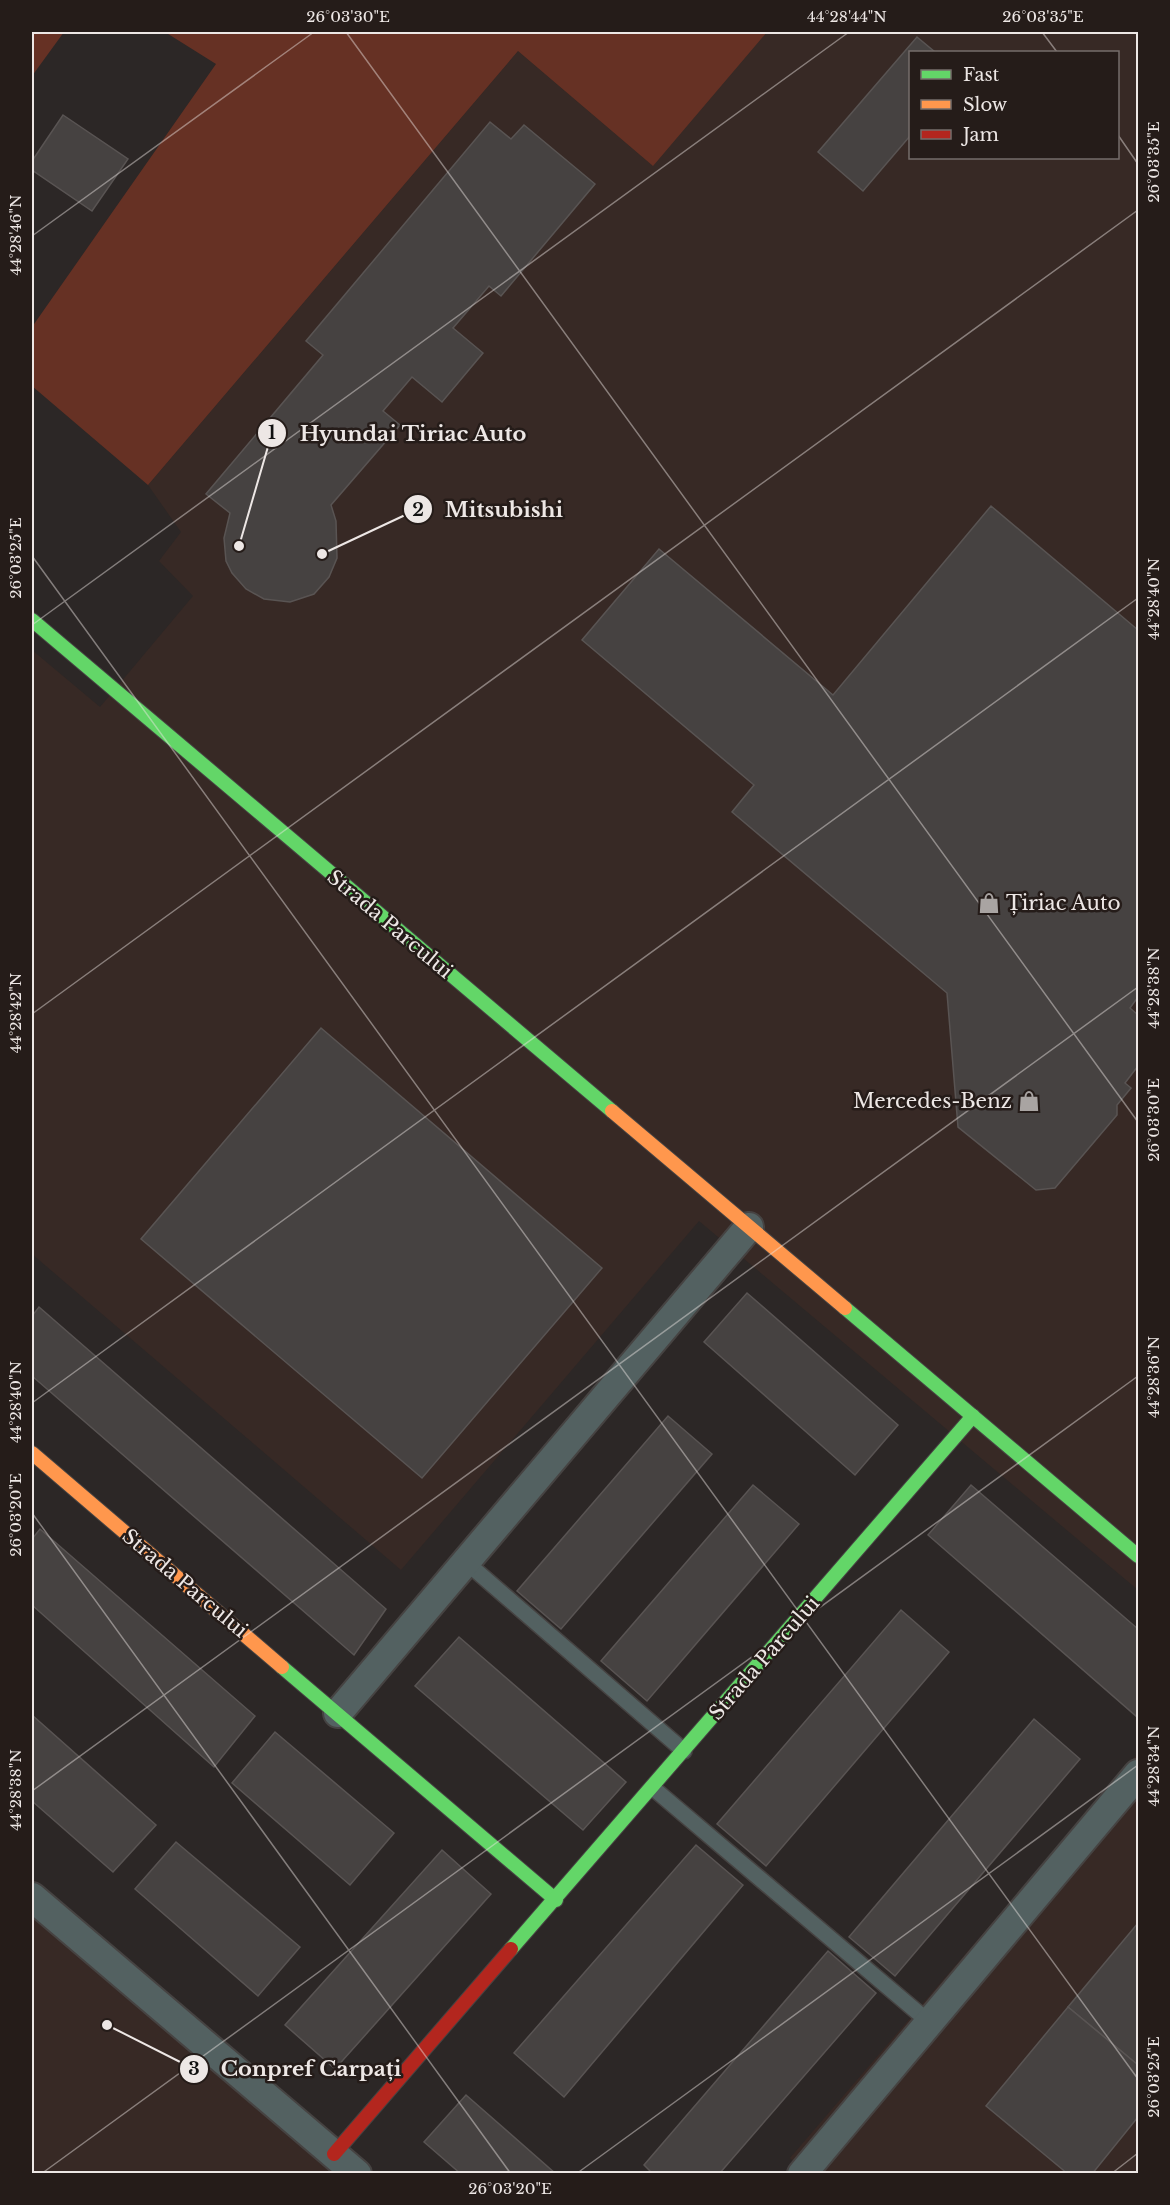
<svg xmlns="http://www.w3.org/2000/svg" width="1170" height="2205" viewBox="0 0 1170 2205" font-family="'Libre Baskerville',serif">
<rect width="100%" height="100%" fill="#2c2726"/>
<!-- built -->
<g fill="#372925" fill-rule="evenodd">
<path d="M766,32h372v1558l-439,-369 -298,349 -369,-316v-604l68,57 93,-111 -34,-35 22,-29 -33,-47 370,-434 134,114zM910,52h208v106h-208z"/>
<polygon points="1138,1753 1138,2173 806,2174 790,2158"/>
<polygon points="32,1897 357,2173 32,2173"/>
</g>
<!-- green -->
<g fill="#663124">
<polygon points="32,32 64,32 32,76"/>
<polygon points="165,32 767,32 653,166 518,51 148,485 32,386 32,327 216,64"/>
</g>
<!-- building -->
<g fill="#464241" stroke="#595453" stroke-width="1.5">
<polygon points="917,37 935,52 910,52 910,136 863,191 818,152"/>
<polygon points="63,115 128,159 92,211 32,170 32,161"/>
<polygon points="490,122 511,139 524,125 595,184 501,296 489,286 453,328 483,353 442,402 412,377 383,411 400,425 331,505 336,521 337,558 329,577 314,594 290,602 264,599 246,589 232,573 226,561 224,538 230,513 206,494 323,355 306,341"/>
<polygon points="991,506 1138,630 1138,997 1130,1008 1138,1015 1138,1066 1125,1083 1131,1088 1117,1105 1117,1115 1055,1188 1036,1190 958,1127 947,993 732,812 754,785 582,640 659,549 833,695"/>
<polygon points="321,1028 602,1268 422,1478 141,1239"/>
<polygon points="747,1293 898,1425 855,1475 704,1342"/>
<polygon points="39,1307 386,1609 354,1655 32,1376 32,1316"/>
<polygon points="668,1416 712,1454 561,1629 517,1591"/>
<polygon points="753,1485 799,1524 647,1701 601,1661"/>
<polygon points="971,1485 1138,1629 1138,1713 1136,1716 928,1535"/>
<polygon points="40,1529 255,1716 214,1767 32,1605 32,1539"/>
<polygon points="901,1610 949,1652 766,1866 717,1824"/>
<polygon points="459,1637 626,1782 583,1830 415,1686"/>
<polygon points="32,1715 156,1825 113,1872 32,1801"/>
<polygon points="1034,1719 1080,1759 895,1976 849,1937"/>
<polygon points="275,1732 394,1833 350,1885 232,1783"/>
<polygon points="176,1842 300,1947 258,1996 135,1889"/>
<polygon points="696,1845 743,1885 564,2097 514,2053"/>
<polygon points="442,1850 491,1894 335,2069 285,2025"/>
<polygon points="1138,1923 1138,2065 1068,2007"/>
<polygon points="828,1951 876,1993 719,2174 653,2174 644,2165"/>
<polygon points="1068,2007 1138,2065 1138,2117 1092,2174 1068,2174 986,2106"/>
<polygon points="466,2095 556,2174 461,2174 424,2142"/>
</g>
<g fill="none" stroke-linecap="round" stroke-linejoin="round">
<defs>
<g id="lane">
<polyline points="466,1562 684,1751"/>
<polyline points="653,1788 929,2022"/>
</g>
<g id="street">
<polyline points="338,1713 749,1227"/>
<polyline points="32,1897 357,2174"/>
<polyline points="802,2174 1138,1774"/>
</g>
<g id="fast">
<polyline points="32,620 612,1111"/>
<polyline points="845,1308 1138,1556"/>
<polyline points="282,1667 556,1900"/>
<polyline points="511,1949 973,1416"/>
</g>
<g id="slow">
<polyline points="612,1111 845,1308"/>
<polyline points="32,1453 282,1667"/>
</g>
<polyline id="jam" points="334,2154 511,1949"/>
</defs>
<!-- lane casing -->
<use href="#lane" stroke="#464342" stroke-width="18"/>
<!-- street casing -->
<use href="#street" stroke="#464342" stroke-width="32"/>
<!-- fast casing -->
<use href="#fast" stroke="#464342" stroke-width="16"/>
<!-- slow casing -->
<use href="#slow" stroke="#464342" stroke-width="16"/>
<!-- jam casing -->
<use href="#jam" stroke="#464342" stroke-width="16"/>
<!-- lane -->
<use href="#lane" stroke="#536161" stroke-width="15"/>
<!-- street -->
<use href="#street" stroke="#536161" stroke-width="28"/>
<!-- fast -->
<use href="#fast" stroke="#63d668" stroke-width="14"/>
<!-- slow -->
<use href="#slow" stroke="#ff974d" stroke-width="14"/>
<!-- jam -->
<use href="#jam" stroke="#b3261e" stroke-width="14"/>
</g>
<!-- ticks -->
<path fill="none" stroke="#ede7e5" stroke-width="1.5" stroke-opacity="0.45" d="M346,32l792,1090M1042,32l15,20M1118,135l20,29M32,236l282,-204M32,556l1106,1523M32,625l817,-593M32,1014l1106,-804M32,1403l1106,-805M32,1513l479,661M32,1791l1106,-804M41,2174l1097,-798M576,2174l562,-409M1111,2174l27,-21"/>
<!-- icons -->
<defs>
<symbol id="shop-bare" viewBox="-9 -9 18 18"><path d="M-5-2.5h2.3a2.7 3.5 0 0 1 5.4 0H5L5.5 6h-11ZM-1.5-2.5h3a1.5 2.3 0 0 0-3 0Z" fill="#a9a4a2" stroke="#251c19" stroke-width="2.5" paint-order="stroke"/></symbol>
</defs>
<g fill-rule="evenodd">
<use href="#shop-bare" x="974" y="888" width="30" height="30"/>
<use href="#shop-bare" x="1014" y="1086" width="30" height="30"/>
</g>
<g text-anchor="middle" stroke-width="5" stroke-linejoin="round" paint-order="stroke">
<!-- poi labels -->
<g font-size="20" fill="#ede7e5" stroke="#251c19" text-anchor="start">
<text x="1006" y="910">Țiriac Auto</text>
<text x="1012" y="1108" text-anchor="end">Mercedes-Benz</text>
</g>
<!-- street labels -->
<g font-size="20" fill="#ede7e5" stroke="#251c19">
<text transform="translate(390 924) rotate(40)" y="7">Strada Parcului</text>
<text transform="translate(185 1583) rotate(40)" y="7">Strada Parcului</text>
<text transform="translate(764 1658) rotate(-49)" y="7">Strada Parcului</text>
</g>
</g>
<!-- callouts -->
<path fill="none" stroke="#ede7e5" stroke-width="2" d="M239 546L272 433M322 554L418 509M107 2025L194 2069"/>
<g fill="#ede7e5" stroke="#251c19" stroke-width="2">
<circle cx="239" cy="546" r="6"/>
<circle cx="322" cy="554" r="6"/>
<circle cx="107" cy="2025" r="6"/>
<circle cx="272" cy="433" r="15"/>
<circle cx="418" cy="509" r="15"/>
<circle cx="194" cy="2069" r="15"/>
</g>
<g font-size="18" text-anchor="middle" font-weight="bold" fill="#111">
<text x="272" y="439">1</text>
<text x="418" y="516">2</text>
<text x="194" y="2075">3</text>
</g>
<g font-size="21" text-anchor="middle" font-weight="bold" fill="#ede7e5" stroke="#251c19" stroke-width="5" stroke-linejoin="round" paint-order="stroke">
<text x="413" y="441">Hyundai Tiriac Auto</text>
<text x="504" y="517">Mitsubishi</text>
<text x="311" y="2076">Conpref Carpați</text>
</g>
<!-- border -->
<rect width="1170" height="2205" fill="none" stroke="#251c19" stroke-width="66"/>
<!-- legend -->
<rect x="909" y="51" width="210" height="108" fill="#251c19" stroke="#756d6b" stroke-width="1.5"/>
<rect x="921" y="70" width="30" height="9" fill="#63d668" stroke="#756d6b" stroke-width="1.5"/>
<text x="963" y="81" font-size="18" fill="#ede7e5">Fast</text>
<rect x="921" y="100" width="30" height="9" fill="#ff974d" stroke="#756d6b" stroke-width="1.5"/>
<text x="963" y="111" font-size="18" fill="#ede7e5">Slow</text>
<rect x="921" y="130" width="30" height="9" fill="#b3261e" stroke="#756d6b" stroke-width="1.5"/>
<text x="963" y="141" font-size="18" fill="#ede7e5">Jam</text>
<rect x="33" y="33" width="1104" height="2139" fill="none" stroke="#ede7e5" stroke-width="2"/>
<g font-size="15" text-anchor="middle" fill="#ede7e5">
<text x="348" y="22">26°03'30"E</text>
<text x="847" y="22">44°28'44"N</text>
<text x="1043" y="22">26°03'35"E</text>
<text transform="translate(1154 162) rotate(-90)" y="5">26°03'35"E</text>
<text transform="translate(16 235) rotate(-90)" y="5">44°28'46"N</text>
<text transform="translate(16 558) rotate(-90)" y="5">26°03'25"E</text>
<text transform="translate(1154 599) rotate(-90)" y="5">44°28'40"N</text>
<text transform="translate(1154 988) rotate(-90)" y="5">44°28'38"N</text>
<text transform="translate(16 1013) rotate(-90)" y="5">44°28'42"N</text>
<text transform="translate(1154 1120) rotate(-90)" y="5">26°03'30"E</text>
<text transform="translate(1154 1377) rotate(-90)" y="5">44°28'36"N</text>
<text transform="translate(16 1402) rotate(-90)" y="5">44°28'40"N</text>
<text transform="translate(16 1515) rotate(-90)" y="5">26°03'20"E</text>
<text transform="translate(1154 1766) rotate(-90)" y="5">44°28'34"N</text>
<text transform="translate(16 1790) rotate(-90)" y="5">44°28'38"N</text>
<text transform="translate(1154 2077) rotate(-90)" y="5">26°03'25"E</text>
<text x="510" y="2194">26°03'20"E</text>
</g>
</svg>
